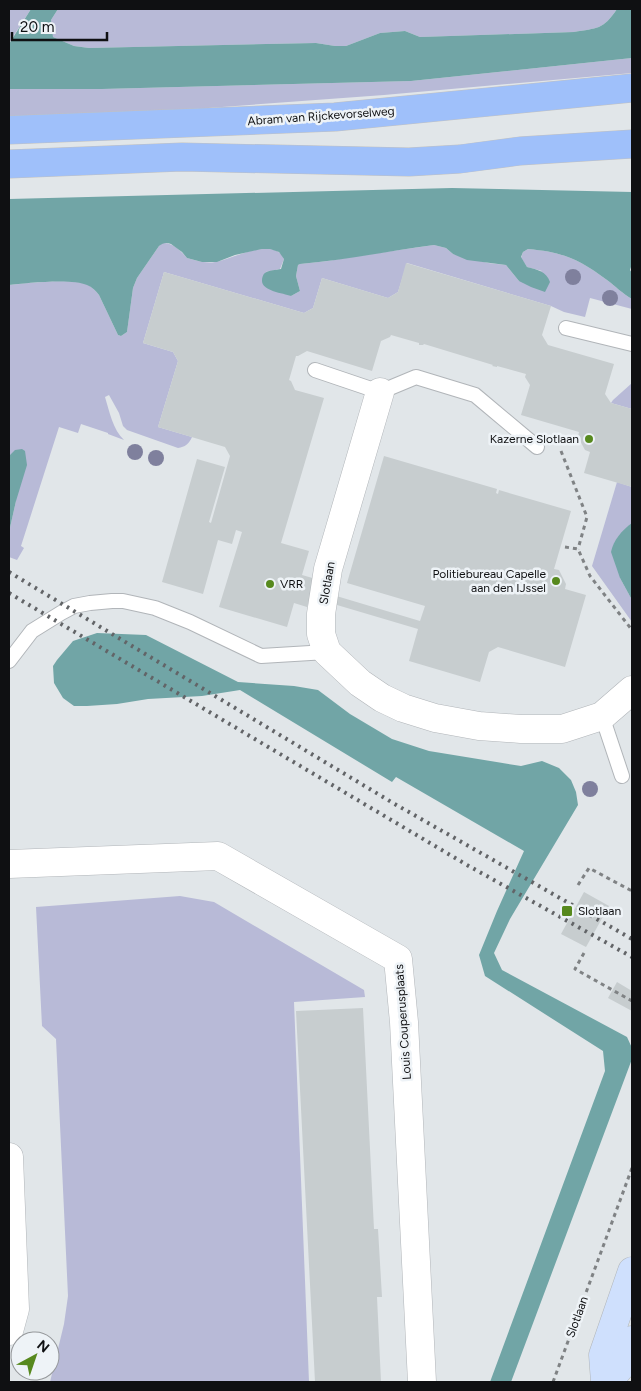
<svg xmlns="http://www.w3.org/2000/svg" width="641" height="1391" viewBox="0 0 641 1391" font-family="Figtree,sans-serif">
<rect width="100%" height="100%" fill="#e1e6e9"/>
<!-- green -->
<g fill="#b8bad7">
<polygon points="9,9 31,9 9,43"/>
<path d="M58,9h559c-14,21 -20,19 -43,23l-154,5 -15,-6 -25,2 -34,13h-11l-19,-3 -227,5 -15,-2 -21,-9 -2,-17z"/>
<polygon points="632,58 632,73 384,95 73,118 9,120 9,89 102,89 411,81"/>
<path d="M162,243c11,-1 19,8 25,15 9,2 18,6 28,4 16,-2 60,-27 69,-3l-4,10 -14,3 25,24 9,-5 -4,-15 2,-11 2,-1 28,-3 29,-5 77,-11 12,3 7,6 35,9 18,2 13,16 23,-10 -15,-4 -6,-9 2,-6 5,-3c34,3 51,10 79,31 8,6 16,14 25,19v10l-42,-11 -5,19 -21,-5 -13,-6 -144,-43 -9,29 -10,6 -66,-20 -9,30 -9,5 -140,-41 -21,71 30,9 5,9 -20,66 34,10c-3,7 -7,10 -14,11l-51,-18 -4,-4 -4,-13 -10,-18 -4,2c4,13 8,33 19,43l-16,-6v-1l-27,-9 -3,9 -19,-6 -38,119 3,2 -7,12 -8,-3v-25l7,-31 -6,-47 -1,2v-171c17,-2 64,-7 78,-1 5,3 9,7 12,11l19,40 3,1 6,-4 6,-44 4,-10 22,-32z"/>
<polygon points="632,383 632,409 611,403 613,400"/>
<polygon points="617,482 632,487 632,523 631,524 620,578 632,600 632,622 592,566"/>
<polygon points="180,896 214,902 364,990 365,997 294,1002 309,1382 50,1382 64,1324 68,1296 56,1039 42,1026 36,907"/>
</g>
<!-- water -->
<g fill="#71a5a6">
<path d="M31,9h27l-7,11 2,17 21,9 15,2 227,-5 19,3h11l34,-13 25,-2 15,6 154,-5c23,-4 29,-2 43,-23h15v49l-221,23 -309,8h-93v-45z"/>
<path d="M452,188l180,4v72l-2,6 2,3v26c-9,-5 -17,-13 -25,-19 -28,-21 -45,-28 -79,-31l-5,3 -2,5 6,10c11,3 19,4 23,15l-5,10 -14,-5 -12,-6 -13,-16 -39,-5 -14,-6 -7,-6 -12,-3c-45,6 -89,15 -134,19l-2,1 -2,11 4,15 -9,5c-8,-3 -30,-5 -29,-16 0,-2 1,-6 3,-7 4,-3 11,-3 16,-4l3,-10 -5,-7 -9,-3h-8l-27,6 -18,7h-15l-15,-4 -5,-6 -11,-8c-5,-2 -8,-1 -12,2l-22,32 -4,10 -6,44 -6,4 -3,-1 -19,-40c-3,-4 -7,-8 -12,-10 -14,-7 -62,-2 -78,0v-86z"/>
<polygon points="22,449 25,451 27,465 16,501 9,532 9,456 15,450"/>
<path d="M632,523v77l-12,-22 -9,-26c2,-11 11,-22 21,-29z"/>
<polygon points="97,633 146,635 238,682 294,686 318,690 350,714 392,739 429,751 521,766 542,761 559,768 571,780 576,792 578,805 510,919 494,953 502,970 627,1037 632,1048 632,1059 511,1382 490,1382 605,1071 603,1051 485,976 479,955 497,911 524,851 396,777 392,782 240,690 202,696 148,699 117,704 87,706 74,706 63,698 54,683 53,666 57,660 73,641"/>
</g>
<!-- building -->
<g fill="#c7cdcf">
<polygon points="406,263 551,306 542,335 548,345 614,364 605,394 611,403 632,409 632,487 584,473 590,452 585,450 578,437 579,432 521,415 530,385 525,377 526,374 497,366 497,367 492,366 493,365 424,344 423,345 419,345 419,343 391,335 390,337 381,341 372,371 307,351 298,356 296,356 289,380 291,381 295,390 324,398 281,543 309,551 302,575 316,579 313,589 420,621 425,606 347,583 384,456 497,489 496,493 498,494 499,490 571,511 554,569 559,570 566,584 565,589 586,595 565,667 498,647 489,652 480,682 409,661 418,629 310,597 307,607 294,603 287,627 219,607 242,532 236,530 232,544 218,540 203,594 162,582 197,459 225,467 209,522 211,523 230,456 225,447 158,427 178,361 173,352 143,343 164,272 304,313 313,308 322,278 388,298 398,292"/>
<polygon points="584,892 609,906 586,947 561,934"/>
<polygon points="617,982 632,991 632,1011 608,998"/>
<polygon points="363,1008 374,1229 378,1229 382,1297 377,1297 381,1382 315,1382 296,1011"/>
</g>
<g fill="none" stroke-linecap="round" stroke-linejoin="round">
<defs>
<g id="lane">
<polyline points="566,328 632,344"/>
<polyline points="315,370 380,392 416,377 475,395 537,447"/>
<polyline points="9,661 32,631 61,613 74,606 90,603 112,601 123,601 155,608 190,622 261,656 327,652"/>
<polyline points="602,716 622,776"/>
</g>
<g id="street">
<polyline points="380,392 328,569 321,614 321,634 327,652 360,683 382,698 403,708 435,718 479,726 521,729 562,729 602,716 632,690"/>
<polyline points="9,864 218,856 398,959 404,1022 422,1382"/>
<polyline points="9,1157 15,1309 9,1331"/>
</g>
<g id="secondary">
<polyline points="605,1382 603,1355 632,1271"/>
<polyline points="608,1382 623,1364 632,1340"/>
</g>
<g id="primary">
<polyline points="9,130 335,117 632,88"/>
<polyline points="9,164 182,157 409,162 460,159 520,151 632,144"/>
</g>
</defs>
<!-- lane casing -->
<use href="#lane" stroke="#b1b5b9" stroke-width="16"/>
<!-- street casing -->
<use href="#street" stroke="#b1b5b9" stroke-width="29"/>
<!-- secondary casing -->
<use href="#secondary" stroke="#b1b5b9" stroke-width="29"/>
<!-- primary casing -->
<use href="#primary" stroke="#c1c1c1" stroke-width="29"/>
<!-- path -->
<g stroke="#7f8284" stroke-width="3" stroke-dasharray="4 4" stroke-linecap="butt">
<polyline points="561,451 587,517 578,549"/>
<polyline points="565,547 578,549 590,576 632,630"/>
<polyline points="578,885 589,868 632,891"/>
<polyline points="584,953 575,969 632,1001"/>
<polyline points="553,1382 632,1168"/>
</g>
<!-- lane -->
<use href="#lane" stroke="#fff" stroke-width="14"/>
<!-- street -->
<use href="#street" stroke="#fff" stroke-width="28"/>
<!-- secondary -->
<use href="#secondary" stroke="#cfe0fd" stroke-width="28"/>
<!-- primary -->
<use href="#primary" stroke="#9fc0fa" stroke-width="28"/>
<!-- rail -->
<g stroke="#626467" stroke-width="4" stroke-dasharray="2.5 5" stroke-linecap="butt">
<polyline points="9,572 393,803 632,939"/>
<polyline points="9,593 467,865 632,957"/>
</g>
</g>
<!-- trees -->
<g fill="#7f809d">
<circle cx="573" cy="277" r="8"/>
<circle cx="610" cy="298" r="8"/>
<circle cx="135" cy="452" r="8"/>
<circle cx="156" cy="458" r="8"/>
<circle cx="590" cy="789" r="8"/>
</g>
<!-- markers -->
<g fill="#57891e" stroke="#eef3f7" stroke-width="2">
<circle cx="589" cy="439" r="5"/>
<circle cx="556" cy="581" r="5"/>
<circle cx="270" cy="584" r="5"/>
<rect x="561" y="905" width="12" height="12" rx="2.5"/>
</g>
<g text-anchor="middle" stroke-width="5" stroke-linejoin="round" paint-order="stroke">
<!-- street labels -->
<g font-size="12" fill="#0f1012" stroke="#eef3f7">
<text transform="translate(321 116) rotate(-4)" y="4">Abram van Rijckevorselweg</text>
<text transform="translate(327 583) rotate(-80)" y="4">Slotlaan</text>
<text transform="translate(403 1022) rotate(-94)" y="4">Louis Couperusplaats</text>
<text transform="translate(577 1317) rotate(-70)" y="4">Slotlaan</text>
</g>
<!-- poi labels -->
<g font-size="12" fill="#0f1012" stroke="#eef3f7" text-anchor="end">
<text x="579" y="443">Kazerne Slotlaan</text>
<text x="546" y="578">Politiebureau Capelle<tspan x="546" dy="14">aan den IJssel</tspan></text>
<text x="280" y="588" text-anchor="start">VRR</text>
<text x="578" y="915" text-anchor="start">Slotlaan</text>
</g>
</g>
<!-- border -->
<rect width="641" height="1391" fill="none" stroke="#0f1012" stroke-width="20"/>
<!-- north arrow -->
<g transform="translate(35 1356) rotate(40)"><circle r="24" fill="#eef3f7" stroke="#95989b"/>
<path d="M0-4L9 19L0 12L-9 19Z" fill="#57891e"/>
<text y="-8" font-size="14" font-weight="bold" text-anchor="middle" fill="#0f1012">N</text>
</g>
<!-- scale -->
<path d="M12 32v8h95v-8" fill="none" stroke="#0f1012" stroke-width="2.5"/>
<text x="20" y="32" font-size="15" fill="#0f1012" stroke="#eef3f7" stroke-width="4" paint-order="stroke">20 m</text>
</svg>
